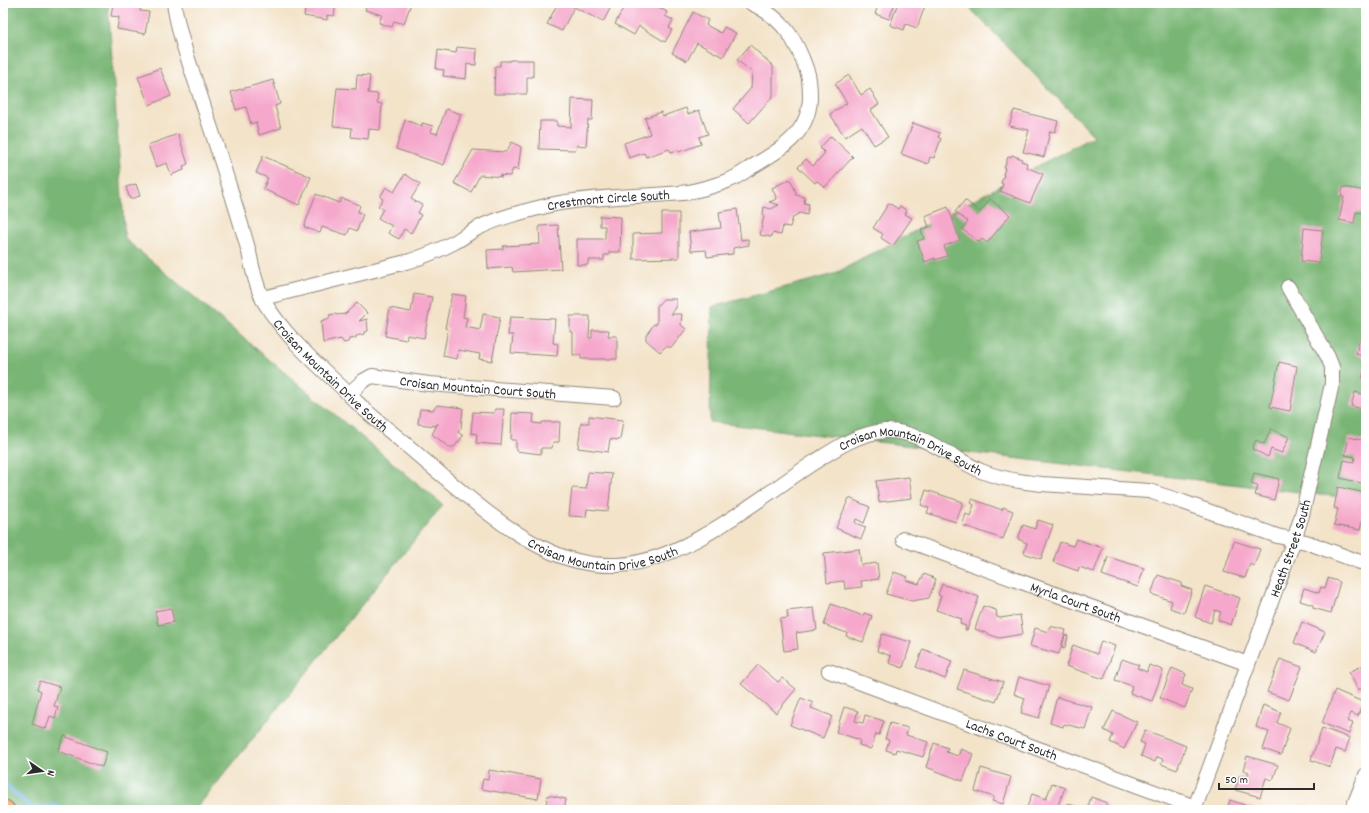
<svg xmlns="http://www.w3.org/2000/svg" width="1369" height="813" viewBox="0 0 1369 813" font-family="Dekko,sans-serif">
<rect width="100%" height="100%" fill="#fff"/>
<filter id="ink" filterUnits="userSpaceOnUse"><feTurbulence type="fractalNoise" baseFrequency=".025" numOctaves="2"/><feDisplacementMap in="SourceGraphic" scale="8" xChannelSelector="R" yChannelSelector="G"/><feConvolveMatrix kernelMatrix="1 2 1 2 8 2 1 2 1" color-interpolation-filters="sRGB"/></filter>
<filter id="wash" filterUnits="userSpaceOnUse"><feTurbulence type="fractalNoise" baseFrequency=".012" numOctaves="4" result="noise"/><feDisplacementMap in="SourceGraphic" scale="16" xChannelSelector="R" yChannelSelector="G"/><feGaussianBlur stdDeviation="0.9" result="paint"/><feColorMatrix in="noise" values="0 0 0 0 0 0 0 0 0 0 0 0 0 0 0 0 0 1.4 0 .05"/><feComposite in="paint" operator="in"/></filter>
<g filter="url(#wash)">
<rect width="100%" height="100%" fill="#f3e3c9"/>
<!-- forest -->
<g fill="#79b675" stroke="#527050">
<polygon points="3,3 108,3 125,239 443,505 195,810 3,810"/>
<polygon points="965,3 1366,3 1366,500 710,422 712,307 834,274 1094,136"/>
</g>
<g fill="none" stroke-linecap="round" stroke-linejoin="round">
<!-- stream -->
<polyline stroke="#77b8ec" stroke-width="4" points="3,782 31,808 56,806 63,810"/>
</g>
<g id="blocks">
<!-- building -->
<g fill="#f5a8cb">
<polygon points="113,3 142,3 140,11 149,12 145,34 117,29 119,17 111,16"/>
<polygon points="306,3 336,3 334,16 327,15 327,20 304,16"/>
<polygon points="367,3 411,3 404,24 394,21 392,27 379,23 382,15 365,10"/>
<polygon points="558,3 613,3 603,22 574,7 562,31 547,24"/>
<polygon points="626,3 662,4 660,8 667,12 665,16 673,20 669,28 672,30 665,42 639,26 634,35 615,24"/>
<polygon points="879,3 895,3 889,19 875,14"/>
<polygon points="898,3 926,3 917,28 906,24 904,30 890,25"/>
<polygon points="693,12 708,20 706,25 721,33 724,27 736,33 723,57 697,43 687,61 672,53"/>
<polygon points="750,45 773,66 773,96 749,123 733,109 751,88 752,72 737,60"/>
<polygon points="457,47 477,49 476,65 467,64 466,79 443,76 444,70 436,69 438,50 456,53"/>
<polygon points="510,60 533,60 533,77 527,77 527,94 494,94 495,66 500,66 500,61 510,61"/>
<polygon points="160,68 171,96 149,105 138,77"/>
<polygon points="357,75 370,76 368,93 378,94 377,103 382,104 380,130 369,129 368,139 351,137 352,128 333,126 337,88 356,89"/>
<polygon points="849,75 861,95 870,89 879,104 871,110 888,137 874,145 862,126 845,137 830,114 847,103 835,84"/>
<polygon points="273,80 280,104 275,106 281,128 259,135 256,122 251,124 246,107 236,110 231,92"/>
<polygon points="572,99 593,100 592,120 588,120 586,146 577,145 576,150 539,149 540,121 557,121 557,126 571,127"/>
<polygon points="686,108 688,114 699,110 708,134 699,137 701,144 679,152 678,150 671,152 669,149 646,157 644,153 629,158 624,143 650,134 645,118 661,112 663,116"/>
<polygon points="446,109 461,114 444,165 396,149 405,120 422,126 422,123 433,126 431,132 437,134"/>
<polygon points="1014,110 1058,121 1055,132 1050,131 1044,157 1023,152 1029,130 1009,126"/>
<polygon points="913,123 940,133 938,137 941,139 934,158 930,157 928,164 901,154"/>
<polygon points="178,134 188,164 183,166 184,170 171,175 167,163 156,167 148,145"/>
<polygon points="831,136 853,157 825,187 817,181 815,183 798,167 806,159 813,166 825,153 820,148"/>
<polygon points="512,142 521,147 518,170 513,169 510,176 499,175 502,177 480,175 471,192 454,183 473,150 506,152"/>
<polygon points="1012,155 1022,159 1021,161 1027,163 1026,167 1043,174 1030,203 1000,191 1003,184 1001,183 1004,175 1003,175 1005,168 1004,168 1008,157 1011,157"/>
<polygon points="263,156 311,177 299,205 263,189 268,178 256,173"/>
<polygon points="405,174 420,184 411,199 422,205 418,213 421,215 411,233 404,229 399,239 388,233 392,226 378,218 383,209 378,206 383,199 380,197 386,187 394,192"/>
<polygon points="790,179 796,192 796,195 805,197 804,203 809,204 807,215 800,213 793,217 790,227 783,226 781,235 772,233 771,237 760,235 764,216 763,214 764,207 771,209 779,205 769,202 777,199 772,188"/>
<polygon points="136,184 140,196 130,199 126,187"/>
<polygon points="1343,187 1366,191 1366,202 1364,213 1356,212 1354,223 1339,220 1344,197 1341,197"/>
<polygon points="316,194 339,203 341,198 360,205 358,212 363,214 357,231 350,228 347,235 322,227 320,233 304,227"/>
<polygon points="990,199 1010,215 987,243 982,239 979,242 962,229 968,222 955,212 965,200 980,212"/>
<polygon points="889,203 898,209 900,206 907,211 905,214 912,218 893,246 881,238 883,234 873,228"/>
<polygon points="948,207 960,240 944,246 947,256 935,260 935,258 925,262 917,241 924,239 921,230 929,227 925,216"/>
<polygon points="737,209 741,240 748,239 749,245 733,248 733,254 707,257 706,250 691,251 689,232 721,228 719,212"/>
<polygon points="662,213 679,213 679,258 633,259 633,234 662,233"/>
<polygon points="600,216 621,217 620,252 609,252 609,255 604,255 604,260 588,260 588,265 577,265 577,239 605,239 605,226 600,226"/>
<polygon points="558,225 561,269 513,272 512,267 488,269 487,250 503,249 503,246 540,244 539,226"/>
<polygon points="1304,228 1323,230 1319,263 1301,261"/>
<polygon points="414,294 432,297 424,338 407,335 406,340 385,336 390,308 411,312"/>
<polygon points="452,294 466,296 463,317 467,318 465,327 480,330 483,314 500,317 492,361 479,359 480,354 458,350 457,359 443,356 448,329 445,328"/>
<polygon points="663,299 676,299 676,308 671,314 682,314 681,325 686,329 672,347 665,347 660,352 646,340 646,335 654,324 657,324 657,306"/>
<polygon points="357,303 367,313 359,321 367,319 368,331 364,332 364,334 356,336 356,338 349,339 348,342 344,343 341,339 323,343 321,321 330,318 329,315 336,314 337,315 345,314"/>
<polygon points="570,316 590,316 589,338 592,338 592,330 609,330 608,336 617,336 617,359 581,359 581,355 573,355 573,332 570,332"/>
<polygon points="510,317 555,319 553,343 558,344 557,356 511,353 513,335 508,335"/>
<polygon points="1359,341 1366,342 1366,357 1356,354"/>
<polygon points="1279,362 1297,366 1290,411 1270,407"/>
<polygon points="1365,367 1366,367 1366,379 1362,378"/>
<polygon points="1355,392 1366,395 1366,410 1351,406"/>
<polygon points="437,405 463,408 461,428 458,432 463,436 454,447 449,447 432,434 438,423 436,426 418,424 420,409 433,410"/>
<polygon points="495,409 504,409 501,445 476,443 477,434 471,433 473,412 494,413"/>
<polygon points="512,413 534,414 533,423 542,424 542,422 560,422 559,442 553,442 552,448 541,448 541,454 516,451 516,440 511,440"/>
<polygon points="589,416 623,420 620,440 610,439 608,452 578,448 581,423 589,423"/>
<polygon points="1271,429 1289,437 1282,453 1271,449 1268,457 1252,449 1256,440 1264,444"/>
<polygon points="1349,437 1366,441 1366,484 1340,478 1344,460 1354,462 1355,457 1345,455"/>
<polygon points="588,472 612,474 608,511 587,509 586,517 569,516 572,488 586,489"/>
<polygon points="1254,473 1279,479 1274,500 1255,495 1258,486 1251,484"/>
<polygon points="909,477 912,498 879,502 876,481"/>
<polygon points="1338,487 1366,493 1366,504 1360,530 1334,525 1338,509 1334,508"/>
<polygon points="926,490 963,502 956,522 927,513 929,508 921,505"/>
<polygon points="849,498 870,507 864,523 856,519 855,523 866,527 861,539 836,528"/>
<polygon points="972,499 1002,510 1003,507 1013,511 1003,539 962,525 966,514 970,516 974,505 971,503"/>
<polygon points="1038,520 1053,525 1041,559 1024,553 1027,543 1018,539 1023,525 1035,529"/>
<polygon points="1076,539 1103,548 1094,572 1079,567 1078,571 1053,562 1060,542 1073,546"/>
<polygon points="1234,541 1260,549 1254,566 1250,564 1245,578 1224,572"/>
<polygon points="859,549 861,565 877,563 879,579 861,581 862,587 845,589 844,581 827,583 824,553"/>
<polygon points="1108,557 1144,568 1138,587 1102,575"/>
<polygon points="894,572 908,577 906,580 919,584 924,574 936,579 929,598 912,601 886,594"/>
<polygon points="1158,575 1182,583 1181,586 1192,590 1184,613 1170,608 1172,601 1151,594"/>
<polygon points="1328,578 1340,582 1331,613 1313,608 1313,605 1300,601 1304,588 1319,593 1321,587 1325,588"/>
<polygon points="942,584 979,597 967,630 965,630 966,626 960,624 962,619 936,610 941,596 938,595"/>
<polygon points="1205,586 1240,598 1231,625 1218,620 1221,612 1215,610 1211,623 1195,617"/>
<polygon points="831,604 863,616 864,613 872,616 863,642 846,636 847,633 824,625"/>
<polygon points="983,606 996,610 997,617 1000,618 1020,615 1023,634 999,638 975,629"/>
<polygon points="171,608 174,622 158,625 155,611"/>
<polygon points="814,608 817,630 796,633 798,649 784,651 780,619 788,618 787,611"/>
<polygon points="1302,622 1325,632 1316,652 1294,643"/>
<polygon points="1050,626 1066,630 1059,654 1030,646 1035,628 1048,632"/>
<polygon points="882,634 911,642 903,668 889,663 891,656 877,651"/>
<polygon points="1065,635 1068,636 1065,648 1062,647"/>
<polygon points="1101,641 1115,646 1104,679 1066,666 1073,645 1097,654"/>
<polygon points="923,649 952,661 945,679 916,667"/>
<polygon points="1122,659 1139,665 1137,668 1147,672 1149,665 1163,670 1152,701 1130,693 1132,686 1115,680"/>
<polygon points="1280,659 1302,667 1289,700 1267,692"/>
<polygon points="1366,664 1366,686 1358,690 1349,672"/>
<polygon points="758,665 778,682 782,678 796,689 776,713 741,684"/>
<polygon points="1172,668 1186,674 1182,685 1192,689 1185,708 1160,698"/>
<polygon points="964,670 1003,682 996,702 957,689"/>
<polygon points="1019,677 1049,686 1039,718 1021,713 1025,698 1014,694"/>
<polygon points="40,681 60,687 54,706 58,707 55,718 50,716 46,729 32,724 41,691 37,689"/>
<polygon points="1335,690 1363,702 1358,716 1351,713 1347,721 1353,723 1349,734 1322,723"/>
<polygon points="1057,697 1092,707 1085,729 1064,724 1063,727 1050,723"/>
<polygon points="801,698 813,703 811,708 832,716 823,738 790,725"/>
<polygon points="1263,705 1281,712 1277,723 1290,728 1281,755 1263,749 1269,732 1256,727"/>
<polygon points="844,707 858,711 855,721 863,723 865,715 884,721 879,735 876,734 871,749 859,745 860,740 836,732"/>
<polygon points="1113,711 1137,722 1124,749 1110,742 1113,735 1104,730"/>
<polygon points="890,723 908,728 906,735 928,742 923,757 896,749 895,753 886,750 889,740 885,739"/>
<polygon points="1322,728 1350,738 1345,752 1336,749 1330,767 1311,760"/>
<polygon points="1145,730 1186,746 1177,770 1161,764 1163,759 1157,757 1155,762 1141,756 1145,744 1140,742"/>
<polygon points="64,736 107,752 102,767 58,751"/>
<polygon points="934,743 948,748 946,752 958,756 961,749 973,754 963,781 926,767"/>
<polygon points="1247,756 1278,765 1273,780 1266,778 1260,797 1235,790 1239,776 1247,778 1249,772 1243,770"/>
<polygon points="981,768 1011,777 1003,804 992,801 994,797 975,791"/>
<polygon points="489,770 541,779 538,799 481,789 483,779 488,780"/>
<polygon points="1052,783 1065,788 1056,810 1026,810 1032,794 1046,799"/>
<polygon points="548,795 566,799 564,810 545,810"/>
<polygon points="1091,797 1107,803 1104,810 1087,810"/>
<polygon points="1230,800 1253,808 1252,810 1227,810"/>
<polygon points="1067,803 1084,810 1064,810"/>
</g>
</g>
</g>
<g filter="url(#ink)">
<use href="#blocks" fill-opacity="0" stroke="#8f877a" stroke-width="1"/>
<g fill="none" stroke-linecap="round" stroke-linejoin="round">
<defs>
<g id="minor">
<path id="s1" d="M174,3c4,29 14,56 23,83 14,42 27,83 40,125 4,13 8,27 12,41 3,16 7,33 14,48 19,32 47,58 74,83 9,8 18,18 27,26 20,18 41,34 61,52 36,30 78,68 120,88 22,11 48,17 72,16 68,-3 140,-66 196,-102 22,-14 45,-30 72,-32 33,-2 67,27 96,40 19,8 41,11 61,13l107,7 34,11 94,34 29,6 54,20"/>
<path id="s2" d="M263,298l147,-37c15,-5 30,-11 45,-19 7,-4 15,-10 23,-14 22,-11 48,-17 72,-23 31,-7 71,-8 103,-10 11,-1 24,-1 36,-3 13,-3 26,-6 38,-11 10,-3 19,-11 28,-16 27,-16 54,-32 55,-67 0,-9 0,-19 -3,-27 -11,-32 -24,-53 -56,-68"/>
<path id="s3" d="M349,394l14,-13 9,-5 57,8 185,14"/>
<path id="s4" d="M903,539l345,125"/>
<path id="s5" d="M829,671l366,136"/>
<path id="s6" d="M1194,810l100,-270 8,-25 30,-131v-17l-4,-10 -40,-70"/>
<polyline points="1352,810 1366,775"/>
</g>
<polyline id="major" points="3,808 6,810"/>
</defs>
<!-- minor casing -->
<use href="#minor" stroke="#8f877a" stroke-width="16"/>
<!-- major casing -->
<use href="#major" stroke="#8f877a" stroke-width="19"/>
<!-- minor -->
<use href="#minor" stroke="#fff" stroke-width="14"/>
<!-- major -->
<use href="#major" stroke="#f9bc8a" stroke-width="17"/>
</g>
</g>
<g text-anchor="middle" stroke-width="3" stroke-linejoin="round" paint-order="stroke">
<!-- street labels -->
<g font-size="14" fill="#2b2b2b" stroke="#fff">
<text dy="5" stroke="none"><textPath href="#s2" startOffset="362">Crestmont Circle South</textPath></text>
<text dy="5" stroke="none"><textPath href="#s1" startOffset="412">Croisan Mountain Drive South</textPath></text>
<text dy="5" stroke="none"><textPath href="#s3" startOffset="136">Croisan Mountain Court South</textPath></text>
<text dy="5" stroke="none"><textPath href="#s1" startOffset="1095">Croisan Mountain Drive South</textPath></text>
<text dy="5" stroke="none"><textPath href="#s1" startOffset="748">Croisan Mountain Drive South</textPath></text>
<text dy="5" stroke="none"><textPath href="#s6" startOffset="279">Heath Street South</textPath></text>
<text dy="5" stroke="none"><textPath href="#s4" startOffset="184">Myrla Court South</textPath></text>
<text dy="5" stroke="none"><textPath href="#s5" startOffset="195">Lachs Court South</textPath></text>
</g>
</g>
<!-- margin -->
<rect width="1369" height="813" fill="none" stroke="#fff" stroke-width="16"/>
<!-- north arrow -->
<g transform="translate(42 771) rotate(103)" stroke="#ffffff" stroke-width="3" paint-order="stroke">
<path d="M0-3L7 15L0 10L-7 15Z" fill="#2b2b2b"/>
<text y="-6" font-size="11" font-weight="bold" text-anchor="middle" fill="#2b2b2b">N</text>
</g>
<!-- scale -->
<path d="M1219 783v6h95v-6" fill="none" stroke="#2b2b2b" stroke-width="2"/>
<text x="1225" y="783" font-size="12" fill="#2b2b2b" stroke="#ffffff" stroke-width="3" paint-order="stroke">50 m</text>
</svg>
